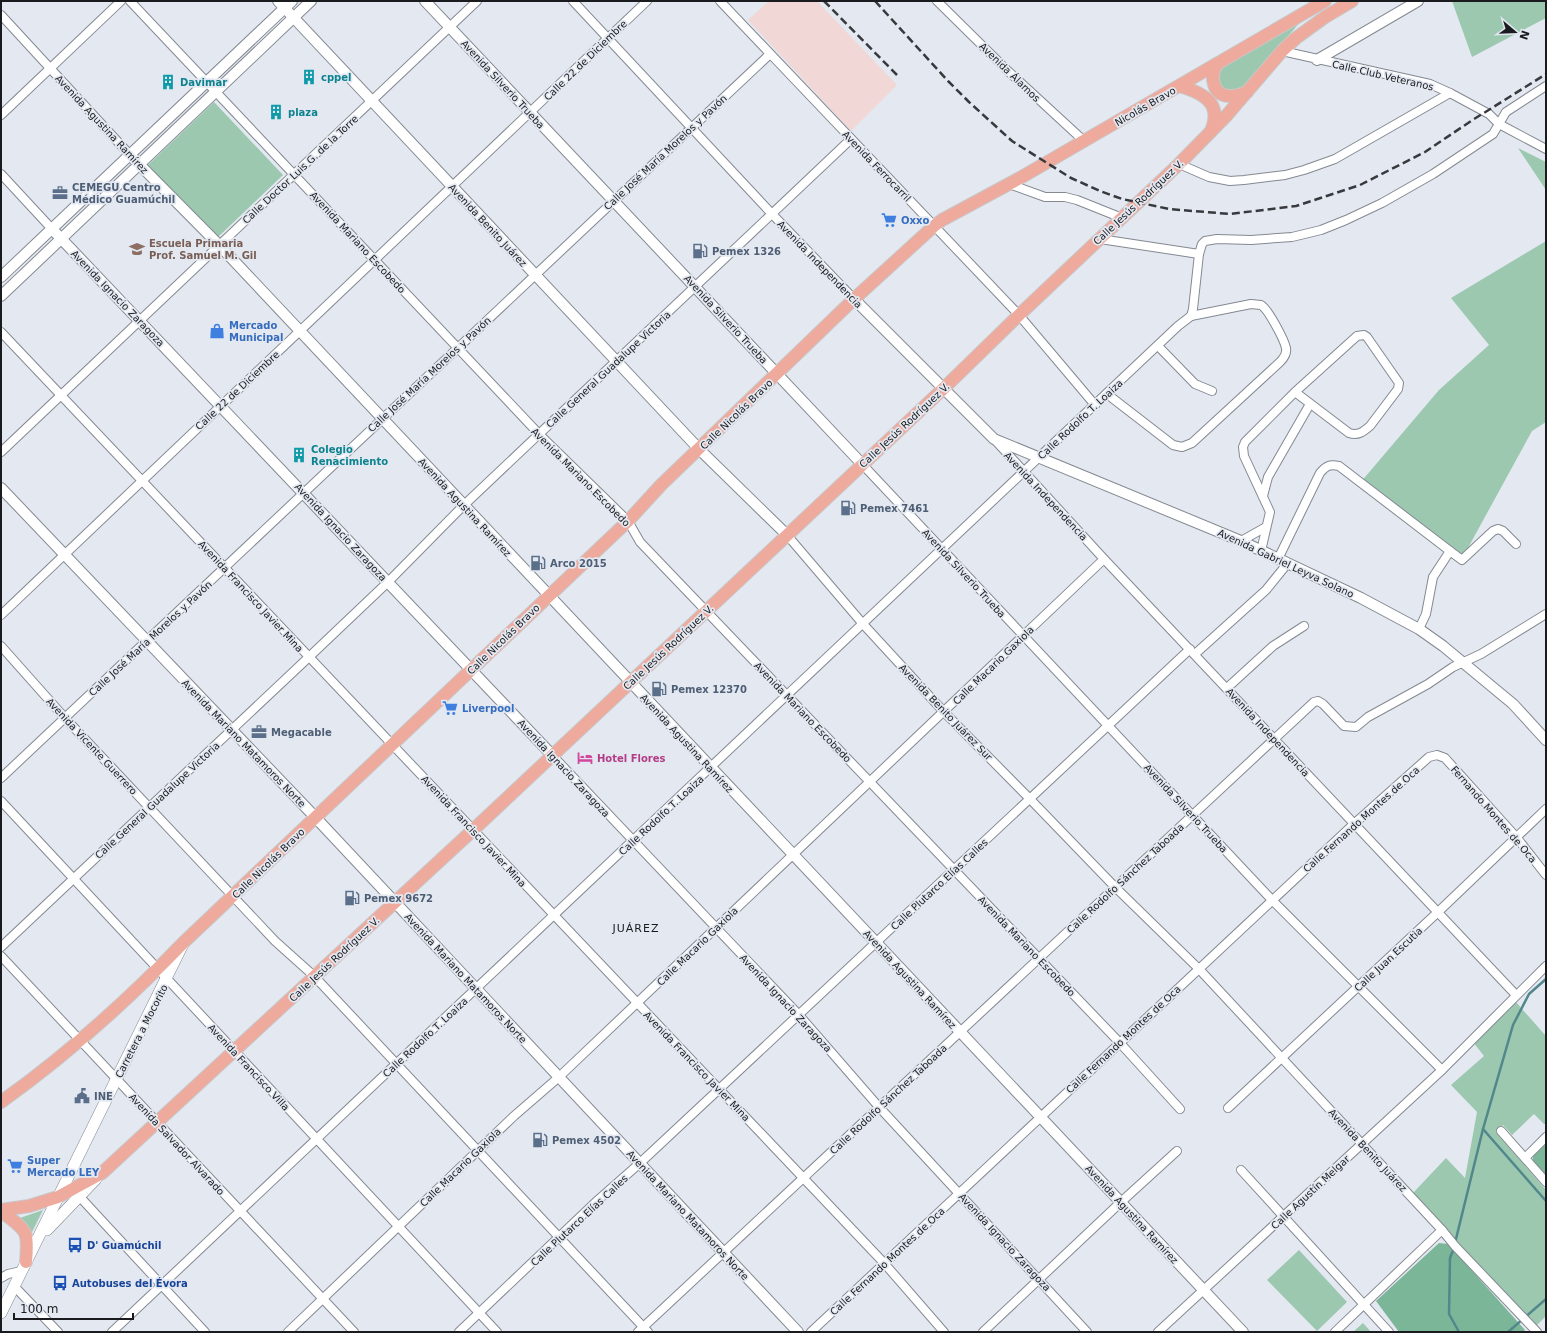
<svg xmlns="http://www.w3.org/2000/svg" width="1547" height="1333" viewBox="0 0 1547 1333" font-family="'DejaVu Sans',sans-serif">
<rect width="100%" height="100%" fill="#e3e8f1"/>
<!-- industrial -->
<polygon fill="#f1d7d5" points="769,1 817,1 897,85 851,131 748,20"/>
<!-- green -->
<g fill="#9cc8b0">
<polygon points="1452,1 1546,1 1546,18 1472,57"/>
<path d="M1302,20l-60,69c-10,4 -17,3 -23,-6l1,-13 2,-3z"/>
<polygon points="214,102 283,175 217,238 148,165"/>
<polygon points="1518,148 1546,162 1546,190"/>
<polygon points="1546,241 1546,422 1532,431 1463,557 1360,483 1439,390 1489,345 1451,298"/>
<polygon points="1515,1001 1546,1036 1546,1124 1544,1124 1534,1114 1512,1135 1503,1125 1496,1132 1546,1190 1546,1316 1536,1326 1530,1323 1413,1193 1446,1158 1465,1178 1477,1112 1451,1085 1484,1056 1473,1042"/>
<polygon points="43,1210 31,1234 20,1218"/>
<polygon points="1299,1250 1347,1302 1317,1331 1267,1280"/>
<polygon points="1363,1323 1371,1332 1353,1332"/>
</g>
<!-- forest -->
<g fill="#7bb698">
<polygon points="1546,1141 1546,1175 1533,1161 1533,1153"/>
<polygon points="1439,1243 1448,1244 1525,1330 1523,1332 1399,1332 1376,1301"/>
</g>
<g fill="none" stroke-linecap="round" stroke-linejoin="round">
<!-- stream -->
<g stroke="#52888b" stroke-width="2.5">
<polyline points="1483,1129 1546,1201"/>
<polyline points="1455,1243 1483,1129 1513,1025 1529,994 1546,979"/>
<polyline points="1454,1248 1450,1258 1449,1314 1459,1332"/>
<polyline points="1508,1332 1546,1299"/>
</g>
<defs>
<g id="minor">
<polyline points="130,1 539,434 628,521 640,542 1120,1043 1180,1109"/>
<polyline points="573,1 772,214 854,299"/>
<polyline points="720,1 1019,315 1095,405"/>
<polyline points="937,1 1008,71 1084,141"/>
<polyline points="1,15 130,155"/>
<polyline points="1282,51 1430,84 1450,93 1489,114 1499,124 1546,149"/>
<polyline points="1,115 121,1"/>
<polyline points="1179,164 1209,177 1230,181 1244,180 1285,175 1304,170 1335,159 1450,93"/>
<polyline points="1,174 52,229"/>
<polyline points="1009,184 1045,197 1065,197 1077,200 1122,218"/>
<polyline points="1100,239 1199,254"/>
<polyline points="1,332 884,1263 944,1332"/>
<polyline points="1158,346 1195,384 1212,391"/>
<path d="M1107,394l66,51 9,2 10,-4 88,-81c4,-4 7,-9 6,-14 -2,-9 -18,-39 -25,-43l-10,-1 -60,12"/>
<polyline points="995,440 1104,559 1516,995"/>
<polyline points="1,452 477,1"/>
<polyline points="862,464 1272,900 1442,1070"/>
<polyline points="1263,496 1268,477 1310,404"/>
<polyline points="787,535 863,624 944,712 1030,799 1115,887 1199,969 1442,1230 1455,1246 1537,1332"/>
<polyline points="1241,541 1266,527"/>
<path d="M1261,551l9,-39 -26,-56 -1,-9 2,-5 50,-50 62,-56 7,-1 3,2 32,46 -1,6 -28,37c-7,6 -12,10 -21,7l-54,-41"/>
<polyline points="1450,551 1462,560 1464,558 1493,531 1498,529 1503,531 1516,544"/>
<path d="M1278,559l42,-86c6,-7 9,-9 19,-7l111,85 -17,26 -7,37 -7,15"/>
<polyline points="1,615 647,1"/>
<polyline points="1,646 65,718 275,941 314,976 648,1332"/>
<polyline points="1195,654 1266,590 1287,564"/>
<polyline points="1227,688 1273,646 1304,626"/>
<polyline points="552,755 799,1015 879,1107 1087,1332"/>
<polyline points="1,778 770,54"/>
<polyline points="1,801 497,1332"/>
<polyline points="1,947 309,657 388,582 463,506 851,139"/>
<polyline points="1,956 354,1332"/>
<polyline points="1228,1108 1438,912 1546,809"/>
<polyline points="1501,1131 1546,1182"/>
<polyline points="1525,1158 1546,1137"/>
<polyline points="1241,1170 1389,1332"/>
<polyline points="79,1196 205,1332"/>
<polyline points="1,1278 8,1274 21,1271"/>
<polyline points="14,1286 58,1332"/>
<polyline points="112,1332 1178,326 1191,316 1193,309 1199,254 1202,244 1205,241 1217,239 1251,240 1292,237 1321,230 1346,220 1382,203 1433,174 1493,134 1506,112 1546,86"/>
<polyline points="288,1332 514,1116 559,1077 1104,559"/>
<polyline points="459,1332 598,1200 640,1163 1190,649"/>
<polyline points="638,1332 1314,702 1318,701 1323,704 1344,726 1356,727 1368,717 1428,684 1453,667 1481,654 1546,614"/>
<polyline points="811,1332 1355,823 1429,757 1437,755 1445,758 1517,838 1546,875"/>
<polyline points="983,1332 1121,1202 1177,1151"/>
<polyline points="1158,1332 1442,1070 1546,966"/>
<polyline points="1335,1332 1442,1230"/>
</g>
<g id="tertiary">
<polyline points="278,1 699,449 787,535"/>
<polyline points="425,1 862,464"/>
<polyline points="1317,60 1418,1"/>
<polyline points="130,155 219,245 1243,1332"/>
<polyline points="52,229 552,755"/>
<polyline points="1,277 292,1"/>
<polyline points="1,296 311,1"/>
<polyline points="854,299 994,439 1241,541 1361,598 1419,629 1443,646 1513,704 1546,740"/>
<polyline points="1,488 315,817 798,1332"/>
</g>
<g id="secondary">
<polyline points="47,1230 96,1179"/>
<polyline points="1,1313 183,944"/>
</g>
<g id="primary">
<path d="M1217,64c-8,13 -4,33 14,32 6,0 11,-2 16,-4"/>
<path d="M1180,86c23,7 43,17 31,45"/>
<path d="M1,1102c66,-47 127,-102 183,-160l444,-421 33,-36 193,-186 80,-73 8,-6 78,-42 305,-177"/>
<polyline points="1,1210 29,1206 58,1197 102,1173 473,830 943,389 1019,315 1179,164 1227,115 1282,51 1296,38 1325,17 1352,1"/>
<path d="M1,1211c25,20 28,17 25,51"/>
</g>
</defs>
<!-- minor casing -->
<use href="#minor" stroke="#848991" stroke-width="10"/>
<!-- tertiary casing -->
<use href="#tertiary" stroke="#848991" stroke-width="12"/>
<!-- secondary casing -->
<use href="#secondary" stroke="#848991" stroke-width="12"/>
<!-- primary casing -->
<use href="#primary" stroke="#c8c8c9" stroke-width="14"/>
<!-- minor -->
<use href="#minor" stroke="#fff" stroke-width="8"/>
<!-- tertiary -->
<use href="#tertiary" stroke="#fff" stroke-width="10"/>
<!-- secondary -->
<use href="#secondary" stroke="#fff" stroke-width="11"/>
<!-- primary -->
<use href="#primary" stroke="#eeaa9d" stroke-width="12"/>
<!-- rail -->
<g stroke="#37393d" stroke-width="2.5" stroke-dasharray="8 4" stroke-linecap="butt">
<polyline points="824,1 897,75"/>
<polyline points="875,1 948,81 969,102 1012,141 1071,178 1100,191 1122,199 1169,209 1230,214 1296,206 1360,185 1425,152 1471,121 1546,74"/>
</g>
</g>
<!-- icons -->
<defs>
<symbol id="building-bare" viewBox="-9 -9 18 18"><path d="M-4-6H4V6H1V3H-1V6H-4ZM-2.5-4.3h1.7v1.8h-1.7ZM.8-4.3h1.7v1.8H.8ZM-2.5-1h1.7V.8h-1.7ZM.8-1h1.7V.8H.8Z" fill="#0f9aa8" stroke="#e3e8f1" stroke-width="2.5" paint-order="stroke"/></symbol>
<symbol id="office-bare" viewBox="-9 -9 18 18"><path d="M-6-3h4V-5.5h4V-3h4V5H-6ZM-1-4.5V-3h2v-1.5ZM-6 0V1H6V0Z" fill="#5c6f8a" stroke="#e3e8f1" stroke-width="2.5" paint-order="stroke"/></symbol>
<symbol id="supermarket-bare" viewBox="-9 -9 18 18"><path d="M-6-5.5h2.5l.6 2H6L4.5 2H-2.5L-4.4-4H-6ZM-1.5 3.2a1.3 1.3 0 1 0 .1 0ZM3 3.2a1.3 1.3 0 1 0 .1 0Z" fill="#3f7fe0" stroke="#e3e8f1" stroke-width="2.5" paint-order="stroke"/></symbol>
<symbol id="school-bare" viewBox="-9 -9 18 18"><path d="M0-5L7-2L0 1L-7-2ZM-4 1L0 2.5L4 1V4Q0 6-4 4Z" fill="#8d6e63" stroke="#e3e8f1" stroke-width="2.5" paint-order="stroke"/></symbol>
<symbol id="fuel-bare" viewBox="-9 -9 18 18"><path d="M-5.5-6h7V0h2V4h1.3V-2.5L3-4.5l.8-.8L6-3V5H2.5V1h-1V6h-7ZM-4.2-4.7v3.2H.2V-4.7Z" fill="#5c6f8a" stroke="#e3e8f1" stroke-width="2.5" paint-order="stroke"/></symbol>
<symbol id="shop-bare" viewBox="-9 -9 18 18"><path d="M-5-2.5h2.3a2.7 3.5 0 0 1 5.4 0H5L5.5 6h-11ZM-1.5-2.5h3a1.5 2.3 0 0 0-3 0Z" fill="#3f7fe0" stroke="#e3e8f1" stroke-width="2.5" paint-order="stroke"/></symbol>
<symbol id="hotel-bare" viewBox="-9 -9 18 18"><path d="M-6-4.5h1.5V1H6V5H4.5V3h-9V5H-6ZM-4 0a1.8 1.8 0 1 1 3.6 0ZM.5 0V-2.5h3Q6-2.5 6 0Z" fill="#d1479c" stroke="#e3e8f1" stroke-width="2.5" paint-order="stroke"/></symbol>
<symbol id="civic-bare" viewBox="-9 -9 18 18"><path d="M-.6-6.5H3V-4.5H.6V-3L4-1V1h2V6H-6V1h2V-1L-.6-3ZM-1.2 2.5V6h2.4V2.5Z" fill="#5c6f8a" stroke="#e3e8f1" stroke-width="2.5" paint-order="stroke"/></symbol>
<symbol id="bus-bare" viewBox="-9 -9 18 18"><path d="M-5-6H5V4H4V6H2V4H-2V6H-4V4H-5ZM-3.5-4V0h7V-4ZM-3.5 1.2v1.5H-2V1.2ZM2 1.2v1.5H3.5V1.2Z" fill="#1a4fb4" stroke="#e3e8f1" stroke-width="2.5" paint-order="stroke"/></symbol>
</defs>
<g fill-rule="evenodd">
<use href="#building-bare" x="298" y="66" width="22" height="22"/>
<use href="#building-bare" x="157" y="71" width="22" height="22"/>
<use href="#building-bare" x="265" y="101" width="22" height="22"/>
<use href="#office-bare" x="49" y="182" width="22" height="22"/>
<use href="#supermarket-bare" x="878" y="209" width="22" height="22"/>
<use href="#school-bare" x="126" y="238" width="22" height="22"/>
<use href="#fuel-bare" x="689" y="240" width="22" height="22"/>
<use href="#shop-bare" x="206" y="320" width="22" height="22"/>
<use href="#building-bare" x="288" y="444" width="22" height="22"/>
<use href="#fuel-bare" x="837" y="497" width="22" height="22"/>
<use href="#fuel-bare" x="527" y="552" width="22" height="22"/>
<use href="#fuel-bare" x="648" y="678" width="22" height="22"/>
<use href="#supermarket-bare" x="439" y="697" width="22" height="22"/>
<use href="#office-bare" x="248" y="721" width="22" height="22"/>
<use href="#hotel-bare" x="574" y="747" width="22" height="22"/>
<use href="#fuel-bare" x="341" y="887" width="22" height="22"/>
<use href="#civic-bare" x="71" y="1085" width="22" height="22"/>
<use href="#fuel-bare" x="529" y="1129" width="22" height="22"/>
<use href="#supermarket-bare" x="4" y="1155" width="22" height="22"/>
<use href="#bus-bare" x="64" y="1234" width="22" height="22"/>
<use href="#bus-bare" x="49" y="1272" width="22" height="22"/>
</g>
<g text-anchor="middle" stroke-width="3.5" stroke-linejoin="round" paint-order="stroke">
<!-- street labels -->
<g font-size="10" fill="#191b1e" stroke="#e3e8f1">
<text transform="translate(585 60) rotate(-44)" y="4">Calle 22 de Diciembre</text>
<text transform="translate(1010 72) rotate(44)" y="4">Avenida Álamos</text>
<text transform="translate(1383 75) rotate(13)" y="4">Calle Club Veteranos</text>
<text transform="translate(503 84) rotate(47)" y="4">Avenida Silverio Trueba</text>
<text transform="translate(1145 106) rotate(-30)" y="4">Nicolás Bravo</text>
<text transform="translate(102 124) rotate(47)" y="4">Avenida Agustina Ramírez</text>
<text transform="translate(665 152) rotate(-43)" y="4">Calle José María Morelos y Pavón</text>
<text transform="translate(877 166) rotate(46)" y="4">Avenida Ferrocarril</text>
<text transform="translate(300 169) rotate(-43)" y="4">Calle Doctor Luis G. de la Torre</text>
<text transform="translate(1138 202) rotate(-43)" y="4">Calle Jesús Rodríguez V.</text>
<text transform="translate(488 225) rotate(47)" y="4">Avenida Benito Juárez</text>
<text transform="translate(358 242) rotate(47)" y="4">Avenida Mariano Escobedo</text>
<text transform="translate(820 264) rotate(46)" y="4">Avenida Independencia</text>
<text transform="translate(118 298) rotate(46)" y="4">Avenida Ignacio Zaragoza</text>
<text transform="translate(726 319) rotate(47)" y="4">Avenida Silverio Trueba</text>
<text transform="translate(608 369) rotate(-43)" y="4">Calle General Guadalupe Victoria</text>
<text transform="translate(429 374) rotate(-43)" y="4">Calle José María Morelos y Pavón</text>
<text transform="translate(237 390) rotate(-43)" y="4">Calle 22 de Diciembre</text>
<text transform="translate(736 414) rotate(-44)" y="4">Calle Nicolás Bravo</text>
<text transform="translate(1080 419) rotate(-43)" y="4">Calle Rodolfo T. Loaiza</text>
<text transform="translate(904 425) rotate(-43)" y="4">Calle Jesús Rodríguez V.</text>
<text transform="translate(581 477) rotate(45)" y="4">Avenida Mariano Escobedo</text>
<text transform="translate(1046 496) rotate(47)" y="4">Avenida Independencia</text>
<text transform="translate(465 507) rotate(47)" y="4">Avenida Agustina Ramírez</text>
<text transform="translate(341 532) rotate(47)" y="4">Avenida Ignacio Zaragoza</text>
<text transform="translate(1286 563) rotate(25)" y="4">Avenida Gabriel Leyva Solano</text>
<text transform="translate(964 573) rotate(47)" y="4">Avenida Silverio Trueba</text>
<text transform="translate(251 596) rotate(47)" y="4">Avenida Francisco Javier Mina</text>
<text transform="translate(150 638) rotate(-43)" y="4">Calle José María Morelos y Pavón</text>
<text transform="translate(503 639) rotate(-44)" y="4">Calle Nicolás Bravo</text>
<text transform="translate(668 647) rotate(-43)" y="4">Calle Jesús Rodríguez V.</text>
<text transform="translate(993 665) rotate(-44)" y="4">Calle Macario Gaxiola</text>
<text transform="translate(803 712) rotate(46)" y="4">Avenida Mariano Escobedo</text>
<text transform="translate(946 712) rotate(46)" y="4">Avenida Benito Juárez Sur</text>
<text transform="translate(1268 732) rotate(47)" y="4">Avenida Independencia</text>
<text transform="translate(244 743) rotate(46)" y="4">Avenida Mariano Matamoros Norte</text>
<text transform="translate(687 743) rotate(47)" y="4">Avenida Agustina Ramírez</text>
<text transform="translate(92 746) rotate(47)" y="4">Avenida Vicente Guerrero</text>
<text transform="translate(564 768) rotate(47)" y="4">Avenida Ignacio Zaragoza</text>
<text transform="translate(157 800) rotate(-43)" y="4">Calle General Guadalupe Victoria</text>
<text transform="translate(1186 808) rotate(47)" y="4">Avenida Silverio Trueba</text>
<text transform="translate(1494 814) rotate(49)" y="4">Fernando Montes de Oca</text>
<text transform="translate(661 815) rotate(-43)" y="4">Calle Rodolfo T. Loaiza</text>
<text transform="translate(1361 819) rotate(-42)" y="4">Calle Fernando Montes de Oca</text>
<text transform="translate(474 831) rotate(47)" y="4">Avenida Francisco Javier Mina</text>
<text transform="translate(268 863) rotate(-44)" y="4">Calle Nicolás Bravo</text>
<text transform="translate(1125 878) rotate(-43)" y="4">Calle Rodolfo Sánchez Taboada</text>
<text transform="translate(939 884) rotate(-43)" y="4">Calle Plutarco Elías Calles</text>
<text transform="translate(697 946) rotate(-44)" y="4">Calle Macario Gaxiola</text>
<text transform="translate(1027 946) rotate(46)" y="4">Avenida Mariano Escobedo</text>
<text transform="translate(334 959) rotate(-43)" y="4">Calle Jesús Rodríguez V.</text>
<text transform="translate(1388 959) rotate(-43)" y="4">Calle Juan Escutia</text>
<text transform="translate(466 978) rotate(47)" y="4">Avenida Mariano Matamoros Norte</text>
<text transform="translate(910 979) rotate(47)" y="4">Avenida Agustina Ramírez</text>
<text transform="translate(786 1003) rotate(47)" y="4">Avenida Ignacio Zaragoza</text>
<text transform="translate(141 1031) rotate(-63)" y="4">Carretera a Mocorito</text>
<text transform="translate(425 1037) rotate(-43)" y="4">Calle Rodolfo T. Loaiza</text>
<text transform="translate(1123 1039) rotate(-43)" y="4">Calle Fernando Montes de Oca</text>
<text transform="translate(697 1066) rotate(46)" y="4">Avenida Francisco Javier Mina</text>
<text transform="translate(249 1067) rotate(47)" y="4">Avenida Francisco Villa</text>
<text transform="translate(888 1099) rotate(-43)" y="4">Calle Rodolfo Sánchez Taboada</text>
<text transform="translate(177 1144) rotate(47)" y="4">Avenida Salvador Alvarado</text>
<text transform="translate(1368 1150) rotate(47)" y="4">Avenida Benito Juárez</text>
<text transform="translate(460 1167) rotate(-44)" y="4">Calle Macario Gaxiola</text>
<text transform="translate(1310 1192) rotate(-43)" y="4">Calle Agustín Melgar</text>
<text transform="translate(1132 1214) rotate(47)" y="4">Avenida Agustina Ramírez</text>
<text transform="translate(688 1215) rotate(47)" y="4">Avenida Mariano Matamoros Norte</text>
<text transform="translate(579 1220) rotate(-43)" y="4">Calle Plutarco Elías Calles</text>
<text transform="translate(1005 1242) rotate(47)" y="4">Avenida Ignacio Zaragoza</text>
<text transform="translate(887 1261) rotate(-43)" y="4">Calle Fernando Montes de Oca</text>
</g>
<!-- culture labels -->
<g font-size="10" font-weight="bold" fill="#0d838f" stroke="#e3e8f1" text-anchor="start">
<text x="321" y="81">cppel</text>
<text x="180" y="86">Davimar</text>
<text x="288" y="116">plaza</text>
<text x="311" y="453">Colegio<tspan x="311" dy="12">Renacimiento</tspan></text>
</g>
<!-- service labels -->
<g font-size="10" font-weight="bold" fill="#4e5e75" stroke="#e3e8f1" text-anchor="start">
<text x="72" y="191">CEMEGU Centro<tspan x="72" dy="12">Médico Guamúchil</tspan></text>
<text x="712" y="255">Pemex 1326</text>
<text x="860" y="512">Pemex 7461</text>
<text x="550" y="567">Arco 2015</text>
<text x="671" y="693">Pemex 12370</text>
<text x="271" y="736">Megacable</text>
<text x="364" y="902">Pemex 9672</text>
<text x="94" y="1100">INE</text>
<text x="552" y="1144">Pemex 4502</text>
</g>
<!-- shop labels -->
<g font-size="10" font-weight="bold" fill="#366cbe" stroke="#e3e8f1" text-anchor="start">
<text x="901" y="224">Oxxo</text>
<text x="229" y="329">Mercado<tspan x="229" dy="12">Municipal</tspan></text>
<text x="462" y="712">Liverpool</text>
<text x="27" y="1164">Super<tspan x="27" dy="12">Mercado LEY</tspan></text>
</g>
<!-- education labels -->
<g font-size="10" font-weight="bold" fill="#785e54" stroke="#e3e8f1" text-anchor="start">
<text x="149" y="247">Escuela Primaria<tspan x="149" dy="12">Prof. Samuel M. Gil</tspan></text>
</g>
<!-- hotel labels -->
<g font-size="10" font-weight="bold" fill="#b23c85" stroke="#e3e8f1" text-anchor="start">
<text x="597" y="762">Hotel Flores</text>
</g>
<!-- transit labels -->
<g font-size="10" font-weight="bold" fill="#164399" stroke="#e3e8f1" text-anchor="start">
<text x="87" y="1249">D' Guamúchil</text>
<text x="72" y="1287">Autobuses del Évora</text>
</g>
<!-- neighbourhood labels -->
<g font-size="11" letter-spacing="1" fill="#191b1e" stroke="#e3e8f1">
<text x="636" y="932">JUÁREZ</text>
</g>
</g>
<!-- border -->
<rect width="1547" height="1333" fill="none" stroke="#191b1e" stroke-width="4"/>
<!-- north arrow -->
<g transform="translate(1515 32) rotate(109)" stroke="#e3e8f1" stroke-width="3" paint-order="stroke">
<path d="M0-3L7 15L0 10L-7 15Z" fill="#191b1e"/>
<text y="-6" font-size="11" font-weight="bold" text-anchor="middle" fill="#191b1e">N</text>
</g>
<!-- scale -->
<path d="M14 1313v6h119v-6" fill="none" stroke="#191b1e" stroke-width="2"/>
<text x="20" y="1313" font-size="12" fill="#191b1e" stroke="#e3e8f1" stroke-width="3" paint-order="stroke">100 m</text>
</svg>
